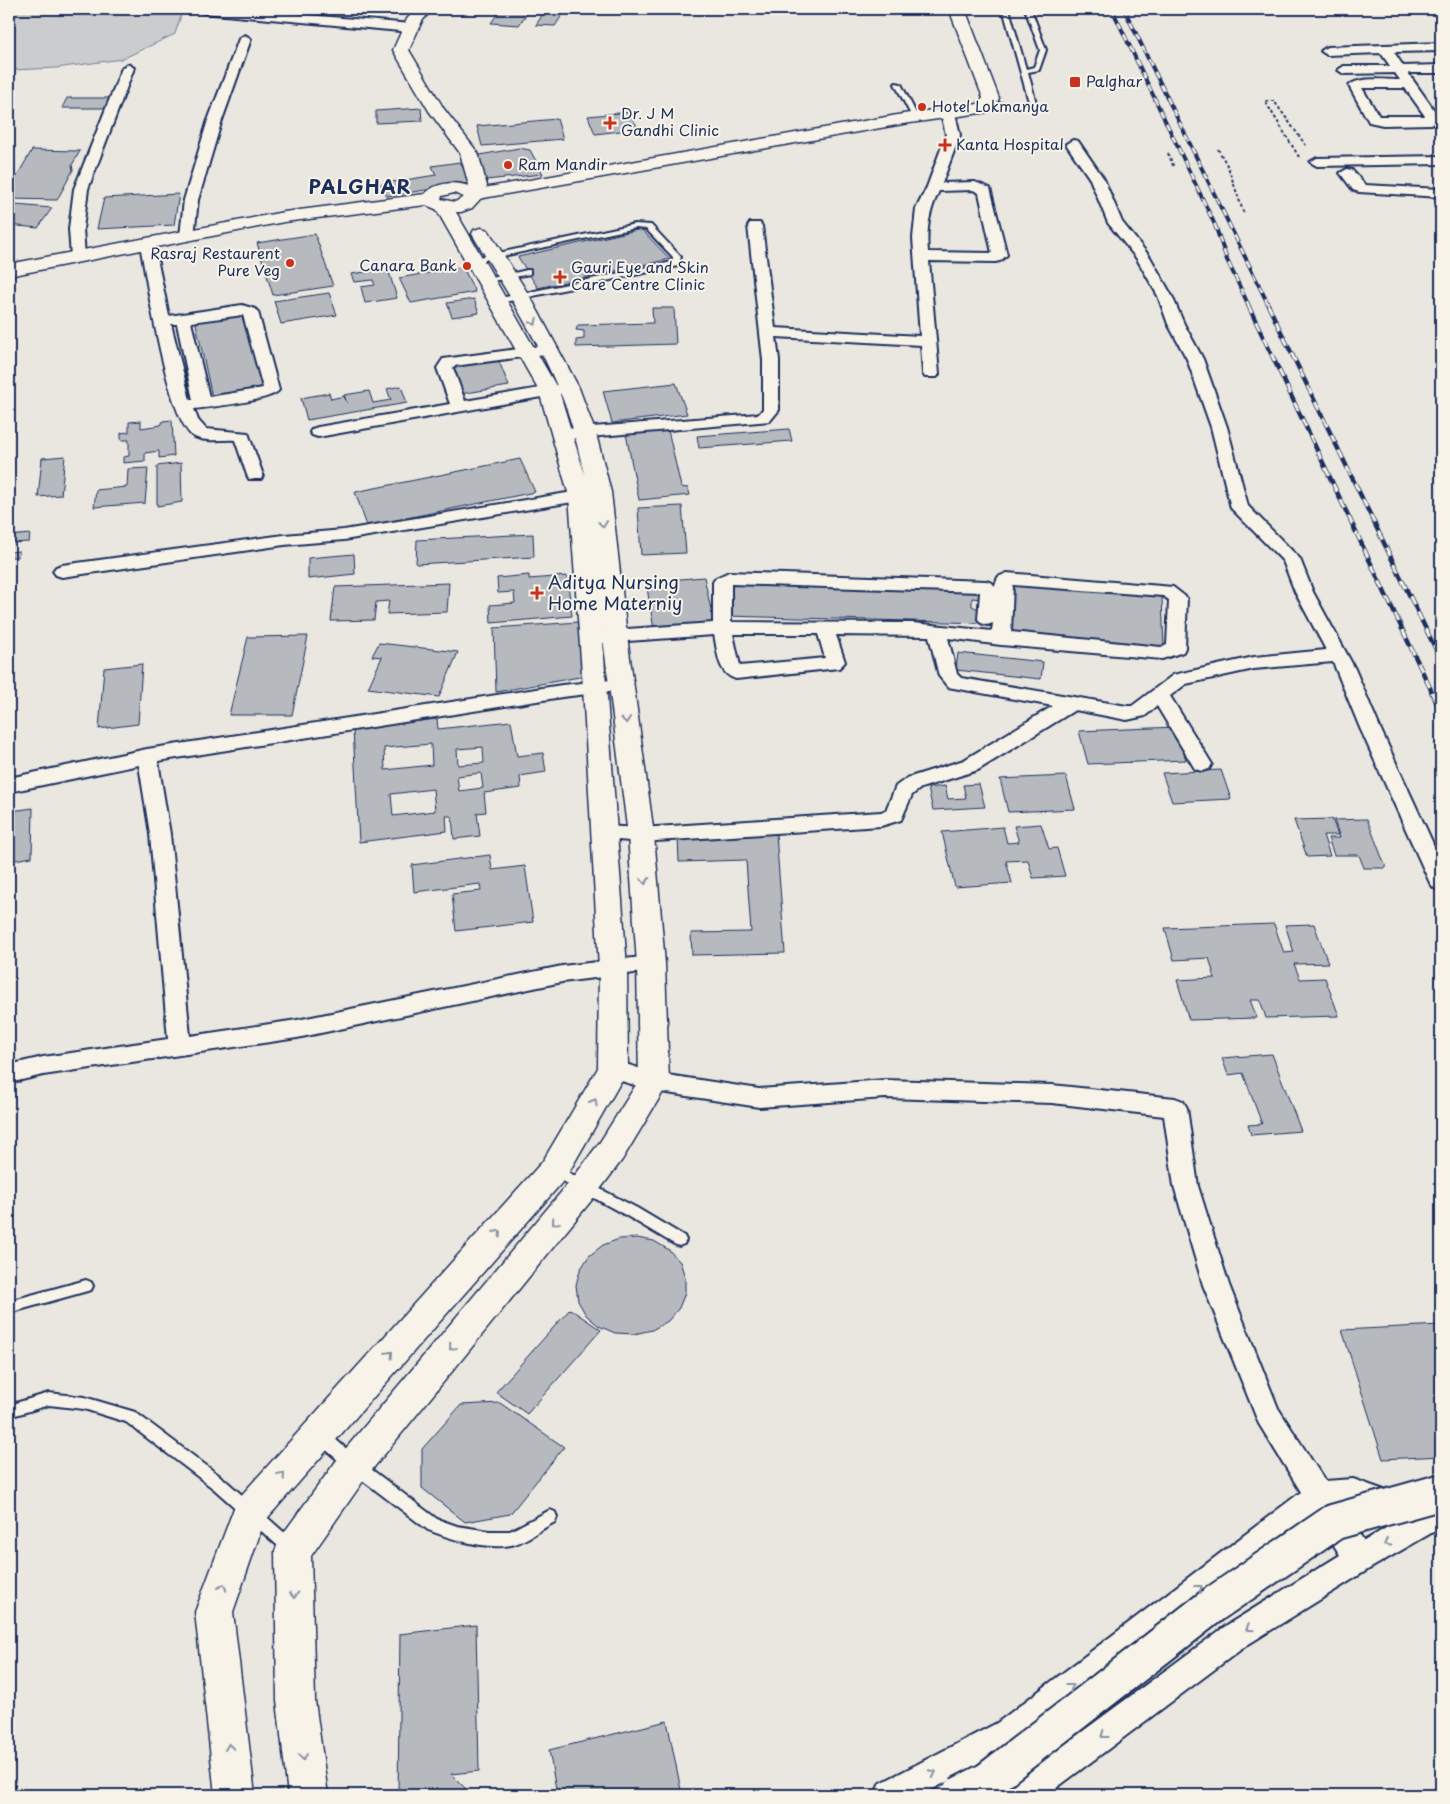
<svg xmlns="http://www.w3.org/2000/svg" width="1450" height="1804" viewBox="0 0 1450 1804" font-family="'Playpen Sans',sans-serif">
<rect width="100%" height="100%" fill="#eae7e0"/>
<filter id="ink" filterUnits="userSpaceOnUse"><feTurbulence type="fractalNoise" baseFrequency=".02" numOctaves="2"/><feDisplacementMap in="SourceGraphic" scale="10" xChannelSelector="R" yChannelSelector="G"/><feConvolveMatrix kernelMatrix="1 2 1 2 8 2 1 2 1" color-interpolation-filters="sRGB"/></filter>
<g filter="url(#ink)">
<!-- green -->
<polygon fill="#cbcccd" stroke="#737e96" points="9,9 187,9 181,15 175,34 122,59 56,68 13,70 9,69"/>
<!-- building -->
<g fill="#b6babf" stroke="#1b2f5e" fill-rule="evenodd">
<polygon points="501,9 530,9 519,25 491,23"/>
<polygon points="546,9 566,9 555,26 536,25"/>
<polygon points="67,98 114,98 110,108 62,108"/>
<polygon points="421,108 422,121 376,123 376,111"/>
<polygon points="630,112 638,129 595,134 588,116"/>
<polygon points="557,119 563,139 482,146 477,126"/>
<polygon points="519,148 530,150 543,174 486,180 474,156"/>
<polygon points="32,150 80,151 72,165 73,170 57,200 9,199 9,190"/>
<polygon points="460,162 471,183 387,196 380,184 436,175 432,166"/>
<polygon points="179,194 174,225 97,229 104,198"/>
<polygon points="15,205 52,208 38,228 9,225 9,214"/>
<polygon points="641,229 670,259 538,288 518,257"/>
<polygon points="315,234 333,286 273,295 257,243"/>
<polygon points="463,267 475,292 411,303 399,278"/>
<polygon points="388,269 397,298 365,303 361,287 375,285 373,280 354,282 351,274"/>
<polygon points="329,293 337,315 281,324 274,301"/>
<polygon points="474,299 479,313 452,317 447,303"/>
<polygon points="652,308 674,308 676,344 576,347 576,340 584,339 584,331 576,330 578,325 653,323"/>
<polygon points="243,312 263,388 212,397 195,319"/>
<polygon points="498,359 509,386 460,394 449,367"/>
<polygon points="676,383 687,414 612,423 603,391"/>
<polygon points="401,386 407,403 307,420 301,398 329,393 331,399 344,396 347,403 344,395 369,391 373,403 391,400 387,389"/>
<polygon points="172,420 174,456 159,458 159,451 145,453 145,461 123,463 123,457 129,456 129,440 121,440 121,433 129,432 129,422 141,421 141,428 161,425 163,421"/>
<polygon points="789,429 792,441 699,448 697,436"/>
<polygon points="668,430 681,487 688,488 690,495 639,500 626,434"/>
<polygon points="65,456 61,495 38,497 42,458"/>
<polygon points="520,459 535,492 367,526 355,492"/>
<polygon points="181,463 182,502 157,506 157,466"/>
<polygon points="148,468 145,503 94,507 96,490 127,487 128,469"/>
<polygon points="682,506 686,553 641,555 638,508"/>
<polygon points="30,534 29,542 12,543 10,552 19,551 18,557 9,557 9,536"/>
<polygon points="533,534 534,557 416,564 417,540"/>
<polygon points="354,554 355,574 308,579 308,558"/>
<polygon points="529,575 529,579 567,576 572,616 491,623 490,605 515,603 514,592 498,593 497,578"/>
<polygon points="704,577 714,624 654,629 646,582"/>
<polygon points="449,583 447,612 387,614 389,601 376,602 374,620 331,621 335,587"/>
<polygon points="728,583 985,590 982,599 972,598 972,606 982,611 983,623 725,616"/>
<polygon points="1011,583 1162,596 1164,650 1008,636"/>
<polygon points="579,622 585,676 496,692 494,628"/>
<polygon points="308,636 292,715 229,715 248,637"/>
<polygon points="379,643 458,652 439,697 368,688 382,657 372,656"/>
<polygon points="958,653 1043,662 1041,679 956,670"/>
<polygon points="142,664 138,724 99,729 104,668"/>
<path d="M437,719l1,10 73,-8 6,35 26,-3 3,19 -26,4 1,12 -37,5 2,19 -9,1 3,23 -26,3 -2,-23h-6l1,15 -88,11 -6,-113zM431,744l1,21 -47,5 -1,-22zM483,747l1,16 -26,2 -1,-16zM481,773l2,15 -24,3 -2,-15zM433,789l2,22 -42,5 -2,-22z"/>
<polygon points="1176,727 1186,760 1088,764 1079,731"/>
<polygon points="1221,770 1231,799 1172,802 1162,773"/>
<polygon points="1066,776 1075,809 1008,812 1000,779"/>
<polygon points="979,784 985,807 933,810 928,788 945,786 948,799 966,798 963,785"/>
<polygon points="9,793 11,793 11,811 33,808 32,857 9,861"/>
<polygon points="1332,819 1338,835 1323,835 1330,856 1307,857 1294,820"/>
<polygon points="1367,819 1386,868 1364,868 1359,855 1334,855 1328,838 1340,838 1334,820"/>
<polygon points="1041,824 1049,849 1057,848 1065,876 1033,878 1028,860 1006,861 1012,883 955,887 942,832 1003,827 1007,843 1019,842 1014,826"/>
<polygon points="776,834 785,953 692,955 691,933 751,932 746,860 679,862 678,836"/>
<polygon points="490,855 492,870 525,866 533,922 456,931 452,894 481,891 480,884 414,892 412,865"/>
<polygon points="1274,924 1284,953 1294,952 1285,925 1314,924 1328,963 1294,964 1300,979 1325,978 1339,1016 1266,1018 1260,1000 1250,1000 1257,1018 1189,1020 1177,980 1215,978 1209,958 1174,960 1165,928"/>
<polygon points="1272,1054 1301,1131 1251,1135 1248,1125 1262,1124 1243,1073 1228,1075 1222,1058"/>
<polygon points="637,1238 654,1241 669,1250 680,1262 685,1277 685,1293 679,1308 668,1321 652,1330 634,1334 615,1333 599,1326 586,1315 578,1301 576,1285 580,1270 589,1256 603,1245 619,1239"/>
<polygon points="570,1309 601,1330 527,1414 496,1392"/>
<polygon points="1441,1325 1441,1456 1383,1459 1342,1330"/>
<polygon points="500,1403 564,1447 510,1514 465,1522 422,1488 422,1449 461,1405"/>
<polygon points="476,1625 479,1771 451,1774 472,1795 398,1795 400,1634"/>
<polygon points="667,1721 682,1795 557,1795 549,1750"/>
</g>
<g fill="none" stroke-linecap="round" stroke-linejoin="round">
<defs>
<g id="service">
<polygon points="1003,9 1009,9 1026,69 1034,67 1040,50 1025,9 1031,9 1046,50 1039,70 1028,72 1036,103 1023,108 989,107 986,105 989,103 1023,104 1029,102"/>
<polygon points="896,83 901,84 918,117 917,118 912,117 895,84"/>
<polygon points="635,224 651,225 681,257 678,266 499,303 496,303 496,299 672,262 673,257 646,229 635,228 475,262 471,260 475,258"/>
<polygon points="527,270 530,270 530,274 487,282 483,280"/>
<polygon points="554,1165 637,1208 684,1236 686,1240 684,1244 679,1246 674,1244 627,1216 550,1174 548,1170 550,1166"/>
<polygon points="86,1280 91,1282 93,1286 91,1290 9,1313 9,1301"/>
<polygon points="49,1393 84,1397 135,1412 224,1479 296,1543 298,1548 296,1553 291,1555 286,1553 214,1489 126,1422 84,1409 49,1405 9,1417 9,1405"/>
<path d="M320,1428l5,2 34,30 78,59 20,7 32,5h21l40,-21 5,2 2,5 -2,5c-12,6 -32,21 -44,23 -25,5 -60,-6 -83,-15l-79,-60 -34,-30 -2,-5 2,-5z"/>
</g>
<g id="minor">
<polygon points="197,9 240,9 411,24 417,28 411,32 203,13"/>
<polygon points="245,35 251,39 221,123 198,200 194,236 192,239 182,239 180,236 184,200 207,123 239,39"/>
<path d="M1441,43v8l-47,1 9,14 38,-1v8h-33l31,44 -3,6 -5,1 -48,1 -14,-3 -20,-36c8,-10 38,-6 51,-6l-5,-7 -51,1 -6,-4 6,-4h46l-9,-13 -54,2 -6,-4 6,-4zM1362,88h43l20,28h-46z"/>
<polygon points="128,64 134,68 88,189 83,229 85,257 83,260 73,260 71,257 69,229 74,189 122,68"/>
<path d="M948,109l7,4 5,22 -18,48 33,-1 15,6 17,67 -7,6 -5,1 -66,-1 10,113 -2,3h-12l-2,-3 -2,-29 -145,-8 3,23v50l-9,11 -203,18 -6,-2 -2,-3 2,-3 6,-2 192,-15 4,-5v-49l-15,-134 2,-3h10l2,3 13,102 145,8 -7,-98 3,-29 11,-22 19,-52 -5,-22zM973,190l6,3 13,60 -64,-1c-2,-23 1,-40 11,-61z"/>
<path d="M1073,140l5,1 26,38 18,43 28,35 22,39 12,28 19,35 24,68 21,79 52,53 13,33 42,77 25,59 61,133v30l-7,-3 -4,-5 -70,-155 -27,-66 -79,7 -68,15 -16,12 42,68 -3,5 -7,2 -7,-2 -38,-63 -12,10 -18,4 -52,-10 -97,60 -57,18 -9,7 -11,25 -20,6 -240,16 -45,-4 -3,-5 3,-5 7,-2 38,2 240,-16 5,-2 10,-24 11,-8 57,-18 89,-54 -105,-19 -9,-11 -10,-40 -93,-1 9,27 -6,6 -103,11c-19,-5 -18,-28 -22,-44l-115,8 -7,-2 -2,-4 2,-4 7,-2 114,-8v-41l3,-4 13,-6 257,9 6,2 3,3 3,-9 9,-4 166,14 14,11 -2,50 -2,4 -21,7 -161,-14 -53,-7 9,36 4,4 166,28h5l41,-31 81,-18 72,-7 -31,-58 -12,-31 -52,-53 -20,-81 -24,-68 -19,-35 -10,-28 -21,-37 -29,-36 -18,-44 -24,-35zM731,584l249,8 -2,27 3,4 6,2 6,-2 -1,8 -79,-8 -182,-1zM1013,585l150,11 6,4 -2,45 -6,2 -150,-15zM733,634h85l7,24 -85,8z"/>
<polygon points="1441,156 1441,164 1317,166 1310,162 1317,158"/>
<polygon points="1347,169 1352,170 1365,185 1441,189 1441,197 1359,192 1353,190 1340,173"/>
<path d="M147,240l5,1 2,3 15,72 73,-11 13,4 3,3 21,78c-7,11 -70,17 -85,19l4,11 8,9 42,4 15,42 -2,4h-12l-2,-4 -12,-35c-13,-1 -30,3 -42,-4 -25,-16 -47,-159 -53,-192l2,-3zM243,315l20,73 -54,9 -18,-75zM171,324h6l16,76h-3z"/>
<polygon points="548,345 553,347 556,350 553,353 454,366 453,368 465,401 569,383 575,385 577,388 575,391 318,437 312,435 310,432 312,429 318,427 450,404 437,368 443,359"/>
<polygon points="597,488 603,489 606,493 603,497 344,540 284,545 62,577 56,575 53,571 56,567 62,565 284,535 344,530"/>
<polygon points="622,679 629,681 632,685 629,689 562,697 158,761 170,834 190,1036 297,1020 562,966 651,956 659,958 662,964 659,970 562,982 297,1038 43,1075 9,1083 9,1065 43,1057 168,1039 150,834 139,765 9,792 9,778 147,749 562,685"/>
<path d="M613,1060l41,13 105,16 126,-9 167,5 123,13 8,3 4,7 11,78 31,99 49,123 47,73 28,-2 76,27h12v24l-8,2 -64,37 -122,76 -200,150h-40l4,-11 216,-159 113,-70 -25,-40 -296,230 -98,50h-46l4,-11 118,-61 304,-231 -42,-68 -56,-139 -29,-99 -10,-70 -112,-13 -167,-5 -126,9 -105,-16 -49,-15 -3,-7 3,-7zM1353,1505l45,16 -34,20 -23,-35z"/>
</g>
<g id="tertiary">
<polygon points="949,9 965,9 999,98 995,108 988,112 903,124 472,200 466,199 463,195 466,191 472,190 903,114 978,104 983,98"/>
<path d="M444,202l6,1 3,4 106,184 26,85c-8,-30 -14,-61 -27,-88 -23,-54 -56,-104 -86,-154l2,-4 7,-2 7,2 44,70 47,88 17,46 15,58 16,144 27,199 11,129 4,118 -47,78 -27,36 -229,281 -55,79 4,145 13,94h-40l-11,-94 -2,-150 5,-13 62,-85 231,-275 27,-36 39,-62 -2,-116 -9,-129 -26,-205 25,338 1,101 -63,110 -301,343 -31,90 22,183h-40l-20,-183 42,-112 306,-339 55,-93 1,-100 -16,-281 -14,-191 -30,-105 -104,-184 3,-4z"/>
</g>
<path id="secondary" d="M416,9h16l-10,12 -13,29 35,59 34,44 9,33 -5,8 1,2 -11,12 -11,4h-18l-17,-7 -142,17 -275,54v-12l275,-52 141,-18c10,-12 30,-13 44,-8l-9,-33 -31,-42 -36,-61 14,-31zM454,193l10,4 -9,5 -14,-3 1,-3z"/>
</defs>
<!-- service casing -->
<use href="#service" stroke="#1b2f5e" stroke-width="4"/>
<!-- minor casing -->
<use href="#minor" stroke="#1b2f5e" stroke-width="4"/>
<!-- tertiary casing -->
<use href="#tertiary" stroke="#1b2f5e" stroke-width="3"/>
<!-- secondary casing -->
<use href="#secondary" stroke="#1b2f5e" stroke-width="3"/>
<!-- path -->
<g stroke="#1b2f5e" stroke-width="2" stroke-dasharray="3 2.5" stroke-linecap="butt">
<polyline points="1218,149 1228,167 1244,214"/>
<polyline points="1168,153 1174,168"/>
<polyline points="1299,157 1265,101 1274,101 1307,147"/>
</g>
<!-- service -->
<use href="#service" fill="#f7f3e8" fill-rule="evenodd"/>
<!-- minor -->
<use href="#minor" fill="#f7f3e8" fill-rule="evenodd"/>
<!-- tertiary -->
<use href="#tertiary" fill="#f7f3e8" fill-rule="evenodd"/>
<!-- secondary -->
<use href="#secondary" fill="#f7f3e8" fill-rule="evenodd"/>
<defs>
<g id="rail-far2">
<polyline points="1112,9 1215,225 1227,260 1249,306"/>
<polyline points="1124,9 1269,306"/>
</g>
<g id="rail-far1">
<polyline points="1248,305 1433,694"/>
<polyline points="1268,305 1441,660"/>
</g>
<polyline id="rail" points="1432,692 1441,711"/>
</defs>
<!-- rail-far2 casing -->
<use href="#rail-far2" stroke="#1b2f5e" stroke-width="4"/>
<!-- rail-far1 casing -->
<use href="#rail-far1" stroke="#1b2f5e" stroke-width="4.5"/>
<!-- rail casing -->
<use href="#rail" stroke="#1b2f5e" stroke-width="5.5"/>
<!-- rail-far2 -->
<use href="#rail-far2" stroke="#f7f3e8" stroke-width="2.5" stroke-dasharray="7" stroke-linecap="butt"/>
<!-- rail-far1 -->
<use href="#rail-far1" stroke="#f7f3e8" stroke-width="3" stroke-dasharray="9" stroke-linecap="butt"/>
<!-- rail -->
<use href="#rail" stroke="#f7f3e8" stroke-width="4" stroke-dasharray="11" stroke-linecap="butt"/>
<defs>
<polyline id="tertiary-bridge" points="959,1795 988,1780 1214,1604 1334,1522 1441,1492"/>
</defs>
<!-- tertiary-bridge casing -->
<use href="#tertiary-bridge" stroke="#1b2f5e" stroke-width="39" stroke-linecap="butt"/>
<!-- tertiary-bridge -->
<use href="#tertiary-bridge" stroke="#f7f3e8" stroke-width="35"/>
</g>
<!-- one-way arrows -->
<defs><path id="oneway-chevron" d="M-2-3.5L2.5 0L-2 3.5" fill="none" stroke-width="1.6" stroke-linecap="round" stroke-linejoin="round" transform="scale(1.25)"/></defs>
<g stroke="#8991a3">
<use href="#oneway-chevron" transform="translate(534 322) rotate(62)"/>
<use href="#oneway-chevron" transform="translate(603 524) rotate(84)"/>
<use href="#oneway-chevron" transform="translate(626 720) rotate(83)"/>
<use href="#oneway-chevron" transform="translate(645 881) rotate(85)"/>
<use href="#oneway-chevron" transform="translate(594 1102) rotate(-60)"/>
<use href="#oneway-chevron" transform="translate(555 1222) rotate(130)"/>
<use href="#oneway-chevron" transform="translate(498 1233) rotate(-48)"/>
<use href="#oneway-chevron" transform="translate(452 1347) rotate(130)"/>
<use href="#oneway-chevron" transform="translate(390 1354) rotate(-48)"/>
<use href="#oneway-chevron" transform="translate(282 1475) rotate(-49)"/>
<use href="#oneway-chevron" transform="translate(1387 1543) rotate(150)"/>
<use href="#oneway-chevron" transform="translate(223 1587) rotate(-70)"/>
<use href="#oneway-chevron" transform="translate(1199 1588) rotate(-38)"/>
<use href="#oneway-chevron" transform="translate(294 1595) rotate(89)"/>
<use href="#oneway-chevron" transform="translate(1249 1628) rotate(147)"/>
<use href="#oneway-chevron" transform="translate(1070 1687) rotate(-37)"/>
<use href="#oneway-chevron" transform="translate(1104 1735) rotate(143)"/>
<use href="#oneway-chevron" transform="translate(229 1747) rotate(-97)"/>
<use href="#oneway-chevron" transform="translate(303 1757) rotate(83)"/>
<use href="#oneway-chevron" transform="translate(933 1773) rotate(-27)"/>
</g>
</g>
<!-- markers -->
<g fill="#c8321e" stroke="#f7f3e8" stroke-width="2">
<rect x="1069" y="76" width="12" height="12" rx="2.5"/>
<circle cx="922" cy="107" r="5"/>
<path d="M607.5 115.5h5v5h5v5h-5v5h-5v-5h-5v-5h5z"/>
<path d="M942.5 137.5h5v5h5v5h-5v5h-5v-5h-5v-5h5z"/>
<circle cx="508" cy="165" r="5"/>
<circle cx="290" cy="263" r="5"/>
<circle cx="467" cy="266" r="5"/>
<path d="M557.5 269.5h5v5h5v5h-5v5h-5v-5h-5v-5h5z"/>
<path d="M534.5 585.5h5v5h5v5h-5v5h-5v-5h-5v-5h5z"/>
</g>
<g text-anchor="middle" stroke-width="4" stroke-linejoin="round" paint-order="stroke">
<!-- far-poi labels -->
<g font-size="15" fill="#1b2f5e" stroke="#f7f3e8" text-anchor="start">
<text x="1086" y="87">Palghar</text>
<text x="932" y="112">Hotel Lokmanya</text>
<text x="621" y="119">Dr. J M<tspan x="621" dy="17">Gandhi Clinic</tspan></text>
<text x="956" y="150">Kanta Hospital</text>
<text x="518" y="170">Ram Mandir</text>
<text x="280" y="259" text-anchor="end">Rasraj Restaurent<tspan x="280" dy="17">Pure Veg</tspan></text>
<text x="457" y="271" text-anchor="end">Canara Bank</text>
<text x="571" y="273">Gauri Eye and Skin<tspan x="571" dy="17">Care Centre Clinic</tspan></text>
</g>
<!-- poi labels -->
<g font-size="18" fill="#1b2f5e" stroke="#f7f3e8" text-anchor="start">
<text x="548" y="589">Aditya Nursing<tspan x="548" dy="21">Home Materniy</tspan></text>
</g>
<!-- far-district labels -->
<g font-size="19" font-weight="bold" letter-spacing="1" fill="#1b2f5e" stroke="#f7f3e8">
<text x="360" y="194">PALGHAR</text>
</g>
</g>
<!-- margin -->
<rect width="1450" height="1804" fill="none" stroke="#f7f3e8" stroke-width="30"/>
<rect x="15" y="15" width="1420" height="1774" fill="none" stroke="#1b2f5e" stroke-width="2" filter="url(#ink)"/>
</svg>
